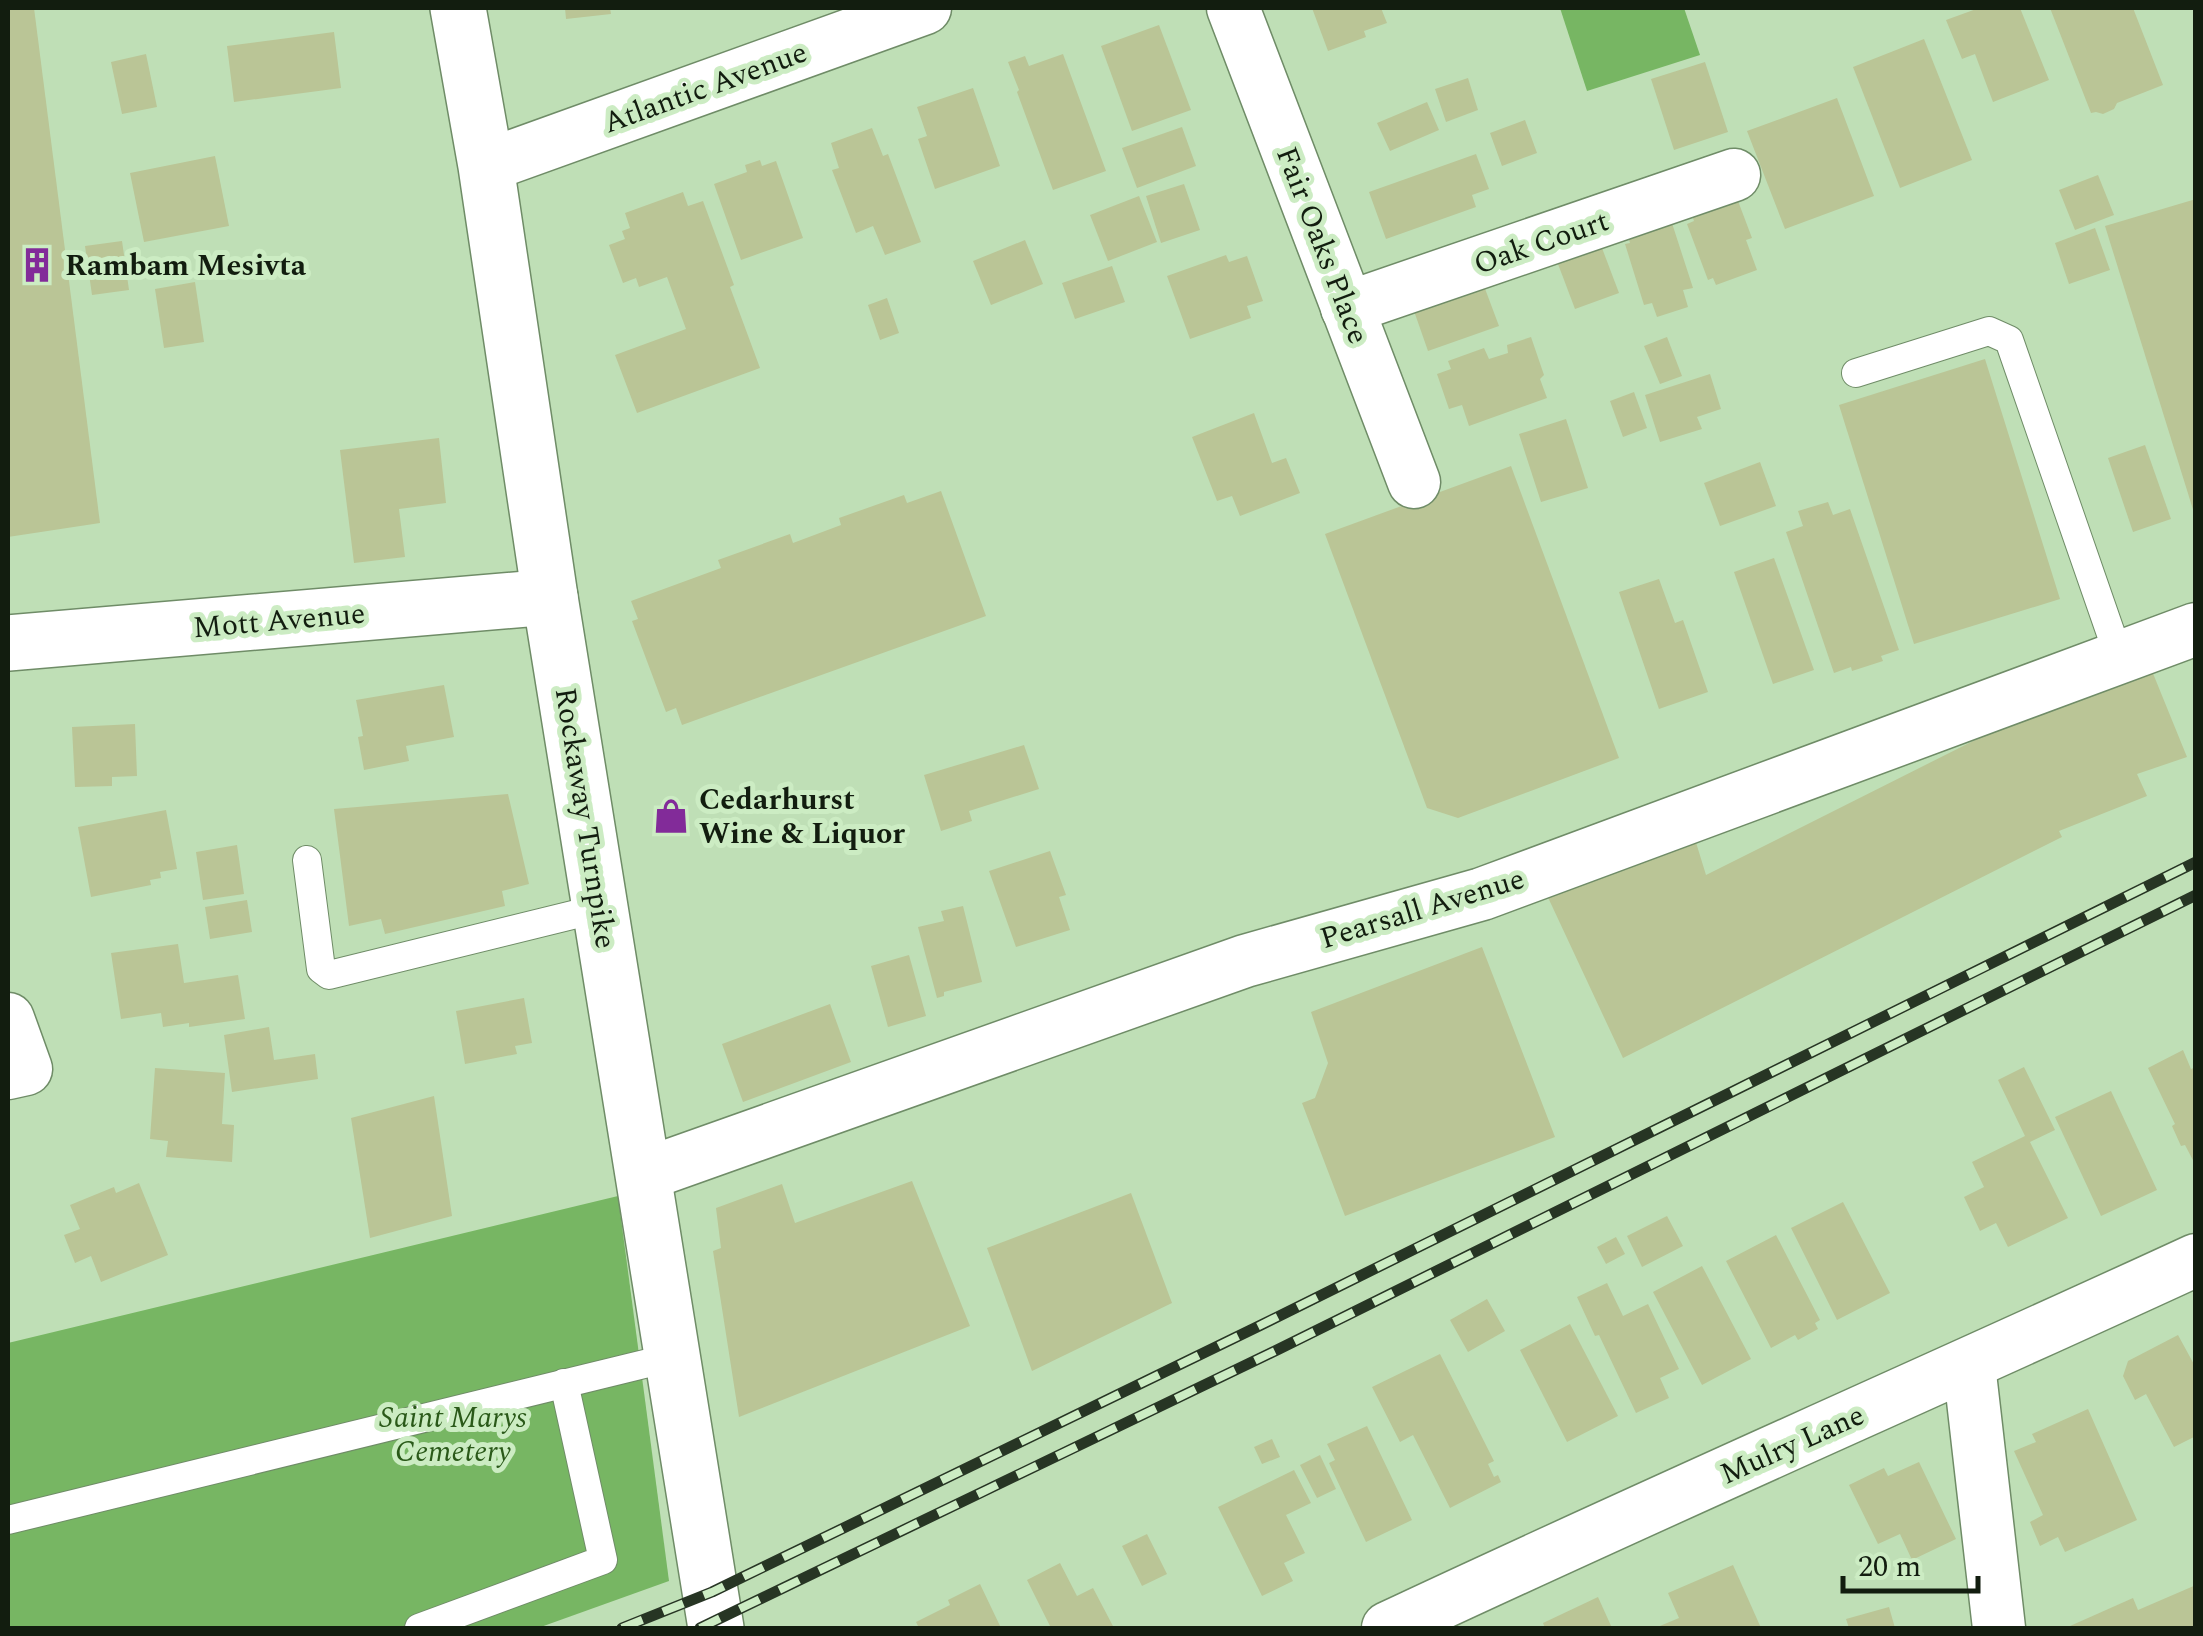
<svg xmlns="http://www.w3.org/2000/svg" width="2203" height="1636" viewBox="0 0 2203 1636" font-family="Spectral,serif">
<rect width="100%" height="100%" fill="#bfdfb6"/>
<!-- green -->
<g fill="#77b663">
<polygon points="1560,8 1684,8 1700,55 1587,91"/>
<polygon points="618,1196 669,1581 538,1628 8,1628 8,1343"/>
</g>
<!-- building -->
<g fill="#bac596">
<polygon points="8,8 34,8 100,523 8,537"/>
<polygon points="565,8 610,8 611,14 566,19"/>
<polygon points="1312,8 1381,8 1387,23 1364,31 1366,37 1328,51"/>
<polygon points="1979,8 2020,8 2049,80 1993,102 1975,54 1962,59 1946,20"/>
<polygon points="2050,8 2133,8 2163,85 2117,103 2114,109 2103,114 2096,112 2091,113"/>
<polygon points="1159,25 1191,110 1132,131 1101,46"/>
<polygon points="334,32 341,88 234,102 227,46"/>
<polygon points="1924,39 1972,160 1900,188 1853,67"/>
<polygon points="146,54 157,107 122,114 111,62"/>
<polygon points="1063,54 1106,171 1053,190 1017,92 1019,90 1008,62 1025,56 1029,66"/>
<polygon points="1705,62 1728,132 1674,150 1651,79"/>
<polygon points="1468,78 1478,110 1446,122 1435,89"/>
<polygon points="973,88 1000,166 935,189 918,139 927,136 917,107"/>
<polygon points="1837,98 1874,196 1785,229 1747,131"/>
<polygon points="1427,102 1439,130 1390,151 1377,123"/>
<polygon points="1525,120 1537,153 1502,166 1490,133"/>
<polygon points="1182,127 1196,166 1137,188 1122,148"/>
<polygon points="872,128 883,156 888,154 921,242 885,255 873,226 856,233 832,170 839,168 831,143"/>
<polygon points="1476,154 1489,189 1472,195 1476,207 1386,239 1369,192"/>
<polygon points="215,156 229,226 144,242 130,173"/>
<polygon points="760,160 762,166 776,161 803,238 741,260 714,184 747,172 745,165"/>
<polygon points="2098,175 2114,215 2075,230 2059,190"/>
<polygon points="1184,184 1200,230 1161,243 1146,196"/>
<polygon points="683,192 688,206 703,201 734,285 730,287 760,368 637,413 615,355 686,329 667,277 639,287 636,278 623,283 609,245 625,239 622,231 630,228 625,213"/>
<polygon points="1735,193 1752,238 1746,240 1757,270 1716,285 1713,278 1708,280 1687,224 1694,221 1690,210"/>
<polygon points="1139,196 1157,242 1108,261 1090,215"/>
<polygon points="2196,199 2196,516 2195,516 2105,226"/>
<polygon points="1670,217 1693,288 1683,290 1688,307 1657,317 1652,303 1644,305 1625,244 1630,243 1626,231"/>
<polygon points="2095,228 2110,270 2069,284 2055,243"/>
<polygon points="1025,240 1043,284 991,305 973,261"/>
<polygon points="122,241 129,290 92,295 85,246"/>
<polygon points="1602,248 1619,293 1575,309 1558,264"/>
<polygon points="1226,255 1229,262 1247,256 1263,301 1247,306 1251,318 1190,339 1167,276"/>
<polygon points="1112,266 1125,302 1075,319 1062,283"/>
<polygon points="195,282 204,342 164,348 155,289"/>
<polygon points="1484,286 1499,326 1428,351 1414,311"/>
<polygon points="887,298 899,333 880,340 868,305"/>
<polygon points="1531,337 1544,375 1540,379 1547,398 1469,426 1462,405 1449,409 1437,374 1451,369 1448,361 1484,348 1489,359 1508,353 1507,345"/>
<polygon points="1667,337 1682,376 1660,384 1644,346"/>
<polygon points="1985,359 2060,599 1914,644 1839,405"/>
<polygon points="1710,374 1721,409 1697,417 1702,429 1660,442 1645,395"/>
<polygon points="1634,392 1647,428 1623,437 1610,401"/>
<polygon points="1254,413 1272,463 1286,458 1300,493 1240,516 1232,496 1217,501 1192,437"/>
<polygon points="1566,419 1588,488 1541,502 1519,434"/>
<polygon points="439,438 446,503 399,509 405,557 354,563 340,450"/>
<polygon points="2145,445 2171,519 2133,532 2108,458"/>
<polygon points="1760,462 1776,506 1720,526 1704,483"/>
<polygon points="1511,466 1619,758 1458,818 1427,808 1325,534"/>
<polygon points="941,491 986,616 682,725 676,708 666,712 632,621 638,619 631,601 721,568 718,560 790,534 793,543 841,525 839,518 904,495 907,503"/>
<polygon points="1828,502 1833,515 1850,509 1899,650 1881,656 1883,661 1852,671 1851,667 1834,673 1786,532 1803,526 1798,511"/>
<polygon points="1774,558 1814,670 1773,684 1734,572"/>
<polygon points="1659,579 1675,623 1683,620 1708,692 1659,709 1619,592"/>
<polygon points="2152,671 2187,757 2137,774 2147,796 2059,831 2062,837 1623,1058 1545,891 1694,836 1706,875 2007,724"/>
<polygon points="444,685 454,737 406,746 409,761 364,770 358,737 363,736 356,700"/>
<polygon points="135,724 137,776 112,777 112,786 75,787 72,727"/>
<polygon points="1024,745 1039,789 969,811 972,821 941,831 924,775"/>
<polygon points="508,794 529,884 502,891 505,906 385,934 381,919 349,926 334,809"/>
<polygon points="166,810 177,869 160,872 161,878 150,880 151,885 91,897 78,827"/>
<polygon points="237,845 244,894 203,900 196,852"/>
<polygon points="1050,851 1066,895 1059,897 1070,930 1016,947 989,871"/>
<polygon points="247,900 252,932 210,939 205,907"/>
<polygon points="963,906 982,982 944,992 944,996 937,998 918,927 944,921 941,911"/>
<polygon points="178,944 184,983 238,975 245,1019 189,1027 189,1023 163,1027 161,1013 121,1019 111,953"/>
<polygon points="1482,947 1555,1137 1345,1216 1302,1103 1315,1098 1328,1063 1311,1012"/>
<polygon points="909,955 926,1016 888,1027 871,966"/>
<polygon points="524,998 532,1043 515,1046 517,1054 465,1064 456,1011"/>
<polygon points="830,1004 851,1062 743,1102 722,1044"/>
<polygon points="269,1027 274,1060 315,1054 318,1079 232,1092 224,1035"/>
<polygon points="2183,1050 2191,1069 2196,1067 2196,1166 2185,1145 2181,1146 2172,1126 2175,1124 2148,1068"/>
<polygon points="2024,1067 2055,1130 2030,1142 2068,1218 2008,1247 1996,1223 1980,1231 1964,1197 1984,1187 1972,1162 2025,1136 1998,1080"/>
<polygon points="155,1068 225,1073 222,1124 234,1125 232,1162 166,1157 168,1141 150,1139"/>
<polygon points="2111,1091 2157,1190 2101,1216 2055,1117"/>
<polygon points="434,1096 452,1216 370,1238 351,1118"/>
<polygon points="912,1181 970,1326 739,1417 713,1251 721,1248 716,1208 782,1184 795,1223"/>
<polygon points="139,1183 168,1255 101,1282 91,1256 75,1263 64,1235 80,1229 70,1205 114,1187 116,1193"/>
<polygon points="1131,1193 1172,1303 1032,1371 987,1248"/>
<polygon points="1843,1202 1890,1293 1837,1320 1791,1228"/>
<polygon points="1667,1216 1683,1246 1642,1267 1627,1236"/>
<polygon points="1776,1235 1820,1320 1815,1323 1818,1329 1798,1340 1795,1335 1771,1348 1726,1261"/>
<polygon points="1616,1237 1625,1254 1606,1264 1597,1247"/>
<polygon points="1702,1266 1751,1359 1702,1385 1653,1292"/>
<polygon points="1607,1283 1623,1316 1648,1304 1679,1369 1660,1378 1669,1398 1636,1413 1599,1335 1595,1336 1577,1297"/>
<polygon points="1487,1299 1505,1331 1468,1352 1450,1320"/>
<polygon points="1570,1324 1618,1416 1567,1442 1520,1350"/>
<polygon points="2178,1335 2196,1368 2196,1436 2174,1447 2146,1394 2135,1400 2123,1376 2128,1361"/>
<polygon points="1440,1354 1494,1461 1488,1464 1494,1477 1498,1475 1501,1482 1450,1508 1413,1435 1400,1442 1372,1387"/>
<polygon points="2088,1409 2137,1520 2065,1552 2058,1537 2040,1546 2030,1522 2043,1515 2014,1451 2036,1442 2032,1434"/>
<polygon points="1367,1426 1412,1520 1366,1542 1329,1463 1335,1460 1327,1444"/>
<polygon points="1272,1439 1280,1457 1262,1464 1254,1447"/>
<polygon points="1320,1455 1336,1489 1317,1498 1300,1465"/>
<polygon points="1919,1462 1956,1539 1912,1560 1900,1534 1878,1544 1849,1485 1884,1468 1888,1476"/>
<polygon points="1294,1470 1311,1503 1286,1515 1305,1553 1284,1563 1293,1581 1262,1596 1218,1507"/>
<polygon points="1147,1534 1167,1574 1142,1586 1122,1546"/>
<polygon points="1060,1563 1077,1596 1093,1588 1114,1628 1051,1628 1027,1580"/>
<polygon points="1733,1565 1761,1628 1655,1628 1679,1618 1668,1593"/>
<polygon points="980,1584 1001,1628 919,1628 916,1622 950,1605 948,1600"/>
<polygon points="2196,1585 2196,1628 2072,1628 2070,1626 2133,1598 2138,1610"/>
<polygon points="1598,1597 1612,1628 1545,1628 1543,1623"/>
<polygon points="1889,1607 1895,1628 1849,1628 1846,1619"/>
</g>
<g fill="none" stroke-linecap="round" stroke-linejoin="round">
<defs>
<g id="lane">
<polyline points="1856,373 1989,331 2009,340 2119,657"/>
<polyline points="307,860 321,969 329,975 601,908"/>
<polyline points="8,1520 673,1357"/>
<polyline points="419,1628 603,1560 564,1383"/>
</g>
<g id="street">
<polyline points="1233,8 1414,482"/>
<polyline points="486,166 925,8"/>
<polyline points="1347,308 1734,175"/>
<polyline points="8,1019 26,1069 8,1073"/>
<polyline points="643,1175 1245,961 1482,894 2196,629"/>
<polyline points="1969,1365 1999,1628"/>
<path d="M1388,1628c268,-126 539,-244 808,-368"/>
</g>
<g id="secondary">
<polyline points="458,8 486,166 550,597 716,1628"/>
<polyline points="8,643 550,597"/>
</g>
</defs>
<!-- lane casing -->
<use href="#lane" stroke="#6f8c67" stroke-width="30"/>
<!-- street casing -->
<use href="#street" stroke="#6f8c67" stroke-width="55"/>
<!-- secondary casing -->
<use href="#secondary" stroke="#6f8c67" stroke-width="58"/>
<!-- lane -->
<use href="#lane" stroke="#fff" stroke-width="28"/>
<!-- street -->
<use href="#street" stroke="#fff" stroke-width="52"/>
<!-- secondary -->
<use href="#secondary" stroke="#fff" stroke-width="55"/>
<defs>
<g id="rail">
<polyline points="622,1628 712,1592 1259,1326 2196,862"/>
<polyline points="700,1628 1279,1349 2196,895"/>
</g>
</defs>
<!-- rail casing -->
<use href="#rail" stroke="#273524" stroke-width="11"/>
<!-- rail -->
<use href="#rail" stroke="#ccecc3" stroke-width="8" stroke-dasharray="22" stroke-linecap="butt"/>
</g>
<!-- icons -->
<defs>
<symbol id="building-bare" viewBox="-9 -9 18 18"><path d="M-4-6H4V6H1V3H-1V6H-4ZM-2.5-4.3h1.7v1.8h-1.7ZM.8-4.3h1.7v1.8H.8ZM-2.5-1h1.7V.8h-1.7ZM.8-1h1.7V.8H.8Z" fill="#822b99" stroke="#ccecc3" stroke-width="2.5" paint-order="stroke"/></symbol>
<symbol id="shop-bare" viewBox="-9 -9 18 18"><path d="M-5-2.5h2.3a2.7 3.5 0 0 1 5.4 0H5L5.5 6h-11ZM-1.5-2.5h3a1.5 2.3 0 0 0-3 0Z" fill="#822b99" stroke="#ccecc3" stroke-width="2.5" paint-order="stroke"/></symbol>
</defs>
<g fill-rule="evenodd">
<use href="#building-bare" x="12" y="240" width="50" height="50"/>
<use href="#shop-bare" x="646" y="791" width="50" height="50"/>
</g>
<g text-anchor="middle" stroke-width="10" stroke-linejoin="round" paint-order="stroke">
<!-- street labels -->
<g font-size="30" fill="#121d0f" stroke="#ccecc3">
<text transform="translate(705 87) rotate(-20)" y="10">Atlantic Avenue</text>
<text transform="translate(1541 242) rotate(-19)" y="10">Oak Court</text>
<text transform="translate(1323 245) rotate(69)" y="10">Fair Oaks Place</text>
<text transform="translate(279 620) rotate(-5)" y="10">Mott Avenue</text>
<text transform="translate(586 818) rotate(81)" y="10">Rockaway Turnpike</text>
<text transform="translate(1422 908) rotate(-17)" y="10">Pearsall Avenue</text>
<text transform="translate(1792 1444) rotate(-24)" y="10">Mulry Lane</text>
</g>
<!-- poi labels -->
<g font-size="30" font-weight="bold" fill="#121d0f" stroke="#ccecc3" text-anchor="start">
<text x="65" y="275">Rambam Mesivta</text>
<text x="699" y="809">Cedarhurst<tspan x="699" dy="34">Wine &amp; Liquor</tspan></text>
</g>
<!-- park labels -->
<g font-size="30" font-style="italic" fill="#2a5919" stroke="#ccecc3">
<text x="453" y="1427">Saint Marys<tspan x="453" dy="34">Cemetery</tspan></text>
</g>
</g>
<!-- border -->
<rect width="2203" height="1636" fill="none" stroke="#121d0f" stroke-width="20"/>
<!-- scale -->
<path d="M1843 1576v15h135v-15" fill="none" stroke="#121d0f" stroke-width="5"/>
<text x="1858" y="1576" font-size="30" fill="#121d0f" stroke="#ccecc3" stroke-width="8" paint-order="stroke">20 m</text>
</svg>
